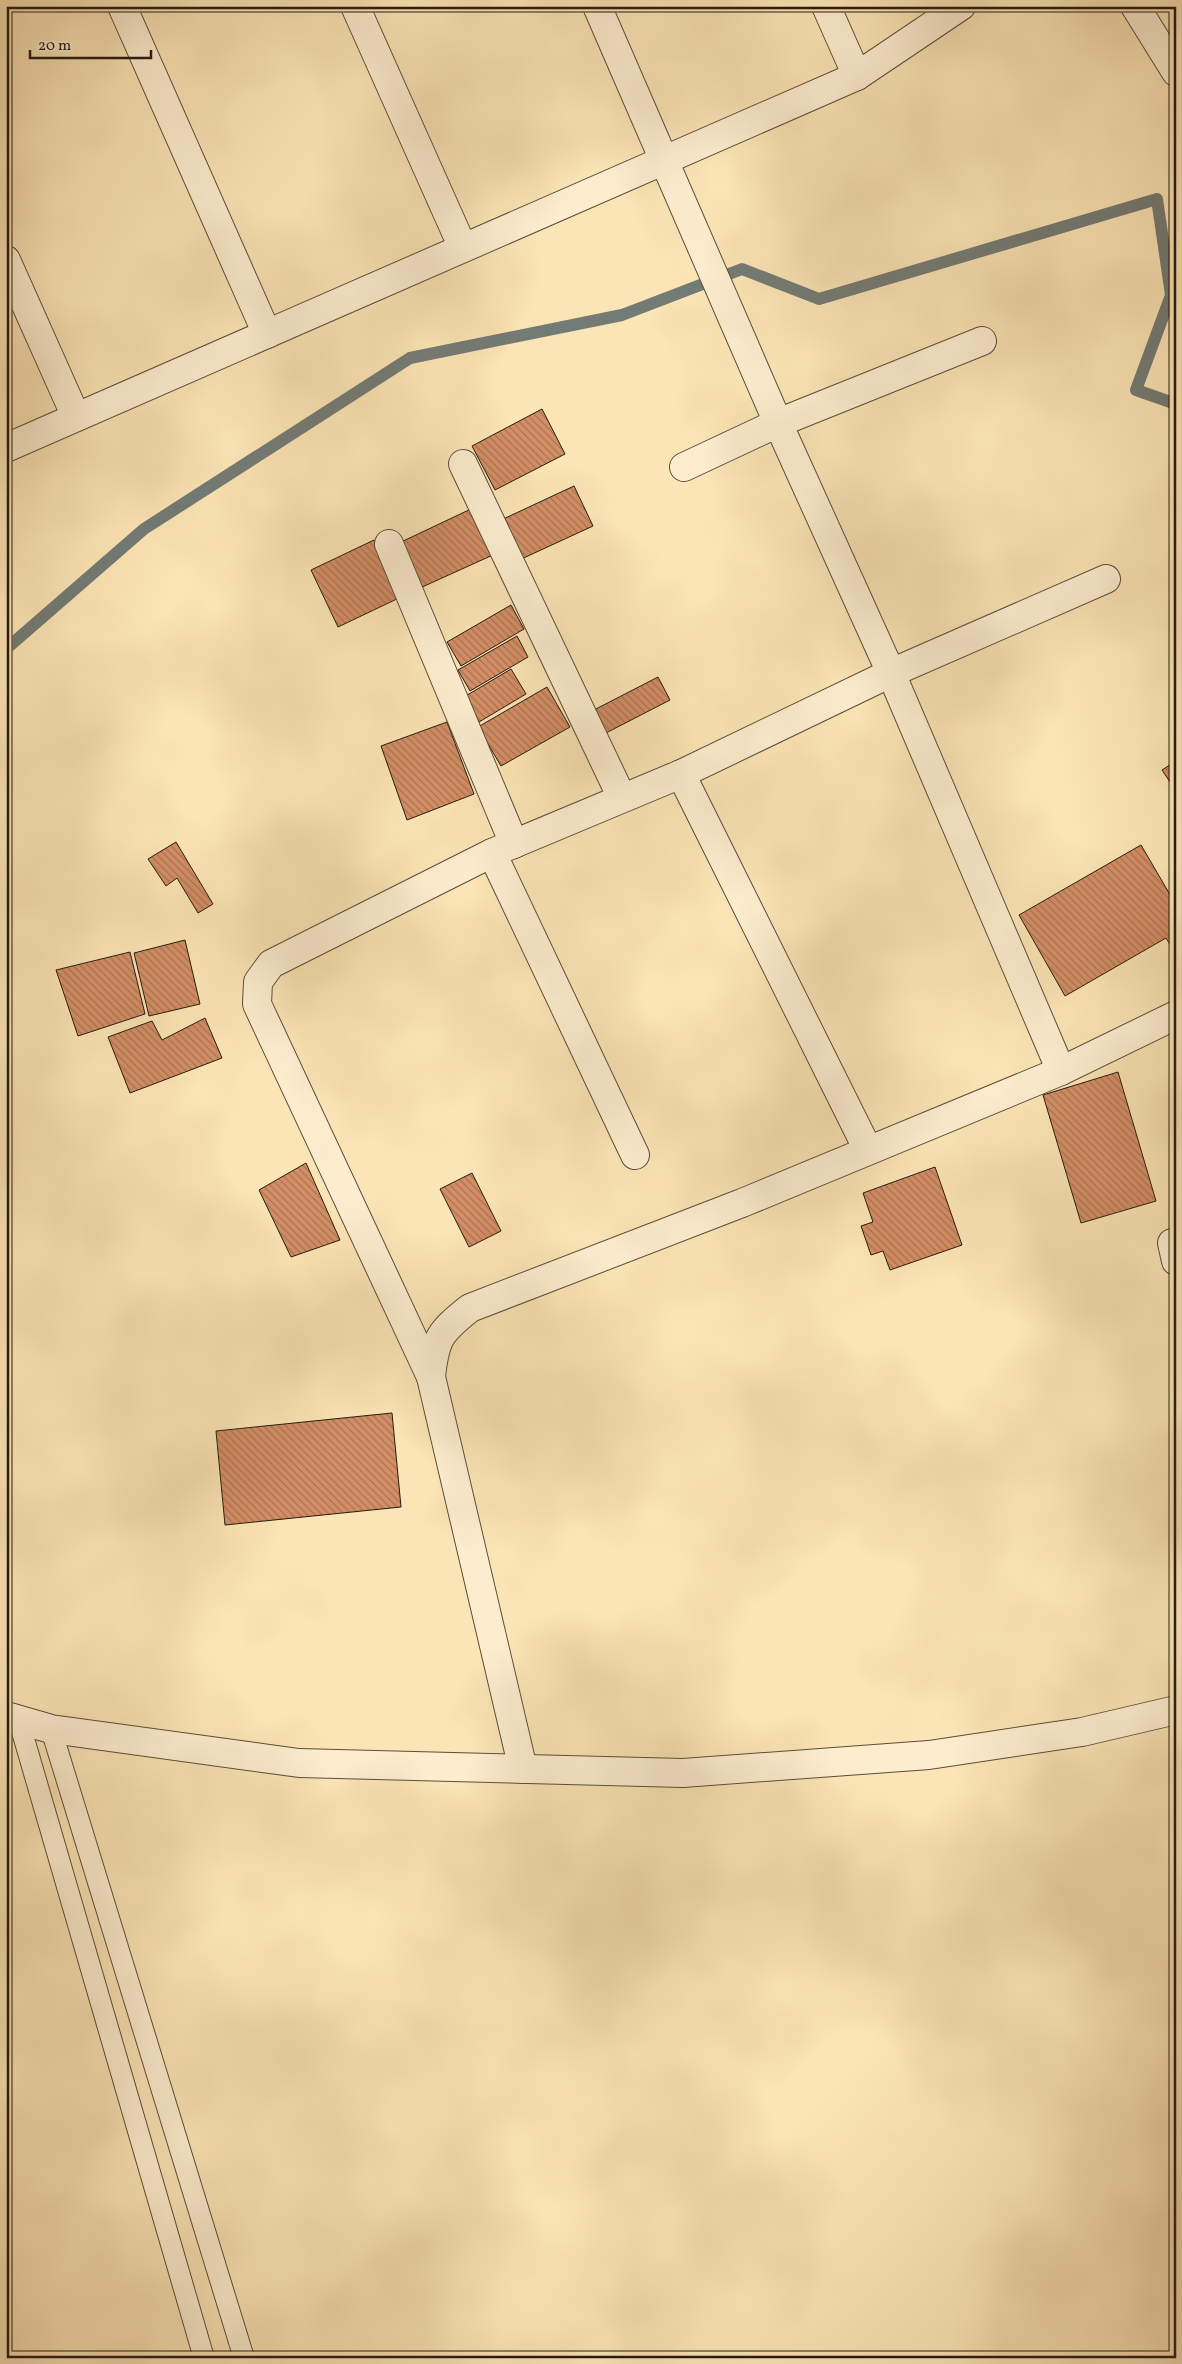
<svg xmlns="http://www.w3.org/2000/svg" width="1182" height="2364" viewBox="0 0 1182 2364" font-family="Vollkorn,serif">
<defs>
<pattern id="building-back-hatch" width="6" height="6" patternUnits="userSpaceOnUse" patternTransform="scale(1.25)"><rect width="6" height="6" fill="#d38e65"/><path d="M-1 5l2 2M0 0l6 6M5-1l2 2" fill="none" stroke="#ab7352"/></pattern>
</defs>
<rect width="100%" height="100%" fill="#fbe4b5"/>
<filter id="stains"><feTurbulence type="fractalNoise" baseFrequency=".004" numOctaves="4"/><feColorMatrix values="0 0 0 0 .2 0 0 0 0 .09 0 0 0 0 .02 0 0 0 .5 -.17"/></filter>
<radialGradient id="worn" r=".72"><stop offset=".6" stop-color="#630" stop-opacity="0"/><stop offset="1" stop-color="#630" stop-opacity=".3"/></radialGradient>
<g fill="none" stroke-linecap="round" stroke-linejoin="round">
<!-- stream -->
<polyline stroke="#737b75" stroke-width="12" points="6,649 144,529 410,358 622,315 742,269 819,299 1157,199 1171,295 1136,390 1176,404"/>
</g>
<!-- building -->
<g fill="url(#building-back-hatch)" stroke="#271b10">
<polygon points="542,409 565,454 495,490 472,446"/>
<polygon points="574,486 593,526 517,561 499,521"/>
<polygon points="473,508 495,554 420,588 399,543"/>
<polygon points="374,540 401,597 338,627 311,570"/>
<polygon points="511,605 524,629 461,666 447,642"/>
<polygon points="517,636 528,657 470,691 458,670"/>
<polygon points="511,669 526,694 479,722 464,697"/>
<polygon points="658,677 670,700 604,734 592,711"/>
<polygon points="547,687 570,727 501,766 478,727"/>
<polygon points="447,722 474,794 407,820 381,746"/>
<polygon points="1176,761 1176,791 1162,770"/>
<polygon points="176,842 213,904 198,913 177,878 166,886 148,859"/>
<polygon points="1141,845 1176,905 1176,954 1166,938 1065,996 1019,915"/>
<polygon points="185,940 200,1004 149,1016 134,953"/>
<polygon points="130,952 145,1014 78,1036 56,970"/>
<polygon points="205,1018 222,1058 130,1093 108,1037 152,1021 162,1040"/>
<polygon points="1118,1072 1156,1201 1081,1223 1043,1095"/>
<polygon points="306,1163 340,1240 291,1257 259,1190"/>
<polygon points="935,1167 962,1245 890,1270 883,1251 871,1255 861,1226 873,1222 863,1193"/>
<polygon points="472,1173 501,1231 469,1247 440,1189"/>
<polygon points="392,1413 401,1507 225,1525 216,1431"/>
</g>
<g fill="none" stroke-linecap="round" stroke-linejoin="round">
<defs>
<g id="service">
<polyline points="18,1718 204,2358"/>
<polyline points="51,1729 244,2358"/>
</g>
<g id="minor">
<polyline points="122,6 267,334"/>
<polyline points="355,6 463,248"/>
<polyline points="597,6 778,423 891,673 1061,1071"/>
<polyline points="826,6 857,76"/>
<polyline points="1135,6 1176,72"/>
<polyline points="6,260 76,417"/>
<polyline points="6,448 857,76 961,6"/>
<polyline points="463,464 622,798"/>
<polyline points="684,467 778,423 982,341"/>
<polyline points="389,544 514,844"/>
<polyline points="681,774 868,1150"/>
<polyline points="635,1155 492,853 681,774 891,673 1106,579"/>
<polyline points="1176,1242 1172,1243 1176,1261"/>
<polyline points="431,1377 257,1004 258,982 271,964 492,853"/>
<path d="M523,1769l-92,-392c4,-39 9,-45 39,-69l272,-105 319,-132 115,-56"/>
</g>
<polyline id="tertiary" points="6,1716 51,1729 299,1763 683,1773 929,1755 1082,1732 1176,1710"/>
</defs>
<!-- service casing -->
<use href="#service" stroke="#5c4d39" stroke-width="22"/>
<!-- minor casing -->
<use href="#minor" stroke="#5c4d39" stroke-width="30"/>
<!-- tertiary casing -->
<use href="#tertiary" stroke="#5c4d39" stroke-width="30"/>
<!-- service -->
<use href="#service" stroke="#fcedcf" stroke-width="20"/>
<!-- minor -->
<use href="#minor" stroke="#fcedcf" stroke-width="28"/>
<!-- tertiary -->
<use href="#tertiary" stroke="#fcedcf" stroke-width="28"/>
</g>
<!-- margin -->
<rect width="1182" height="2364" fill="none" stroke="#fbe4b5" stroke-width="25"/>
<rect x="8" y="8" width="1167" height="2349" fill="none" stroke="#271b10" stroke-width="2.5"/>
<rect x="12" y="12" width="1157" height="2339" fill="none" stroke="#271b10"/>
<!-- scale -->
<path d="M30 50v8h121v-8" fill="none" stroke="#271b10" stroke-width="2.5"/>
<text x="38" y="50" font-size="15" fill="#271b10" stroke="#fcedcf" stroke-width="4" paint-order="stroke">20 m</text>
<rect width="100%" height="100%" filter="url(#stains)"/>
<rect width="100%" height="100%" fill="url(#worn)"/>
</svg>
